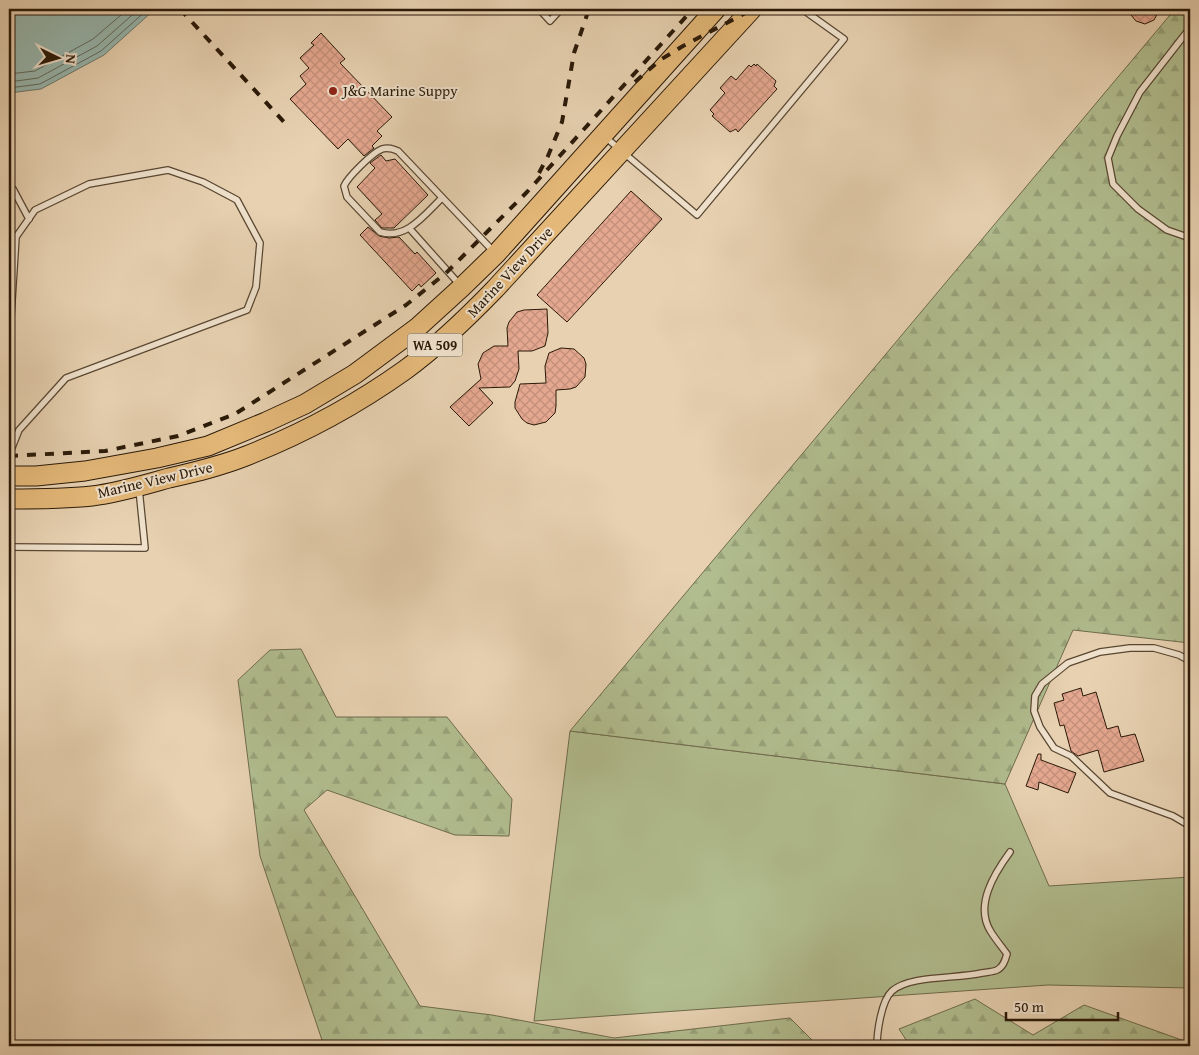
<svg xmlns="http://www.w3.org/2000/svg" width="1199" height="1055" viewBox="0 0 1199 1055" font-family="'Gentium Book Plus',serif">
<defs>
<pattern id="forest-firs" width="22" height="20" patternUnits="userSpaceOnUse" patternTransform="scale(1.25)"><rect width="22" height="20" fill="#b1bd8f"/><path d="M5 1l3.5 6h-7zM16 11l3.5 6h-7z" fill="#98a27a"/></pattern>
<pattern id="building-cross-hatch" width="8" height="8" patternUnits="userSpaceOnUse" patternTransform="scale(1.25)"><rect width="8" height="8" fill="#e4a78f"/><path d="M0 0l8 8M0 8l8-8" fill="none" stroke="#c48f7a"/></pattern>
</defs>
<rect width="100%" height="100%" fill="#e7d1b1"/>
<filter id="stains"><feTurbulence type="fractalNoise" baseFrequency=".004" numOctaves="4"/><feColorMatrix values="0 0 0 0 .2 0 0 0 0 .09 0 0 0 0 .02 0 0 0 .5 -.17"/></filter>
<radialGradient id="worn" r=".72"><stop offset=".6" stop-color="#630" stop-opacity="0"/><stop offset="1" stop-color="#630" stop-opacity=".3"/></radialGradient>
<!-- green -->
<polygon fill="#b1bd8f" stroke="#6e6b4c" points="570,731 1005,784 1049,886 1190,877 1190,988 1048,985 534,1021"/>
<!-- forest -->
<g fill="url(#forest-firs)" stroke="#6e6b4c">
<polygon points="1175,9 1190,9 1190,643 1073,630 1005,784 570,731"/>
<polygon points="301,649 336,717 447,717 512,799 509,836 455,835 327,790 304,810 420,1006 492,1015 614,1038 790,1018 818,1046 324,1046 260,856 238,680 270,650"/>
<polygon points="975,999 1033,1035 1084,1005 1190,1043 1190,1046 910,1046 899,1029"/>
</g>
<!-- water -->
<polygon fill="#97b7af" stroke="#6b786c" points="9,9 155,9 104,55 41,89 9,93"/>
<g fill="none" stroke-linecap="round" stroke-linejoin="round">
<!-- shore -->
<g stroke="#60685c" stroke-width="1">
<polyline points="9,74 35,71 93,39 128,9"/>
<polyline points="9,82 38,78 97,46 139,9"/>
<polyline points="9,88 40,84 101,51 148,9"/>
</g>
</g>
<!-- building -->
<g fill="url(#building-cross-hatch)" stroke="#2a1908">
<polygon points="1126,9 1160,9 1154,20 1145,24 1136,21"/>
<polygon points="321,33 345,59 340,63 392,117 377,131 382,136 372,146 374,148 364,156 348,139 338,149 290,99 306,84 300,76 309,68 300,58 314,45 311,43"/>
<polygon points="754,64 756,66 757,64 776,81 774,86 777,89 738,132 736,129 730,132 712,116 714,114 710,110 725,93 720,88 731,76 736,80 749,65 751,67"/>
<polygon points="381,155 386,161 395,159 428,195 394,228 382,228 375,220 382,214 357,187 375,168 370,163"/>
<polygon points="631,191 662,219 567,322 537,295"/>
<polygon points="368,227 379,236 389,238 399,237 415,254 417,252 436,273 421,287 419,284 412,291 360,235"/>
<polygon points="547,309 548,333 545,346 532,351 518,351 519,369 515,381 510,387 479,388 493,403 469,426 450,407 481,379 478,364 483,353 494,346 508,346 507,328 509,322 517,312 524,310"/>
<polygon points="561,348 574,349 584,358 586,364 585,377 576,387 570,389 556,390 556,406 555,413 546,422 534,425 527,423 522,419 515,408 515,402 520,384 546,383 545,366 549,353"/>
<polygon points="1081,688 1083,696 1096,692 1107,729 1118,726 1121,737 1135,734 1144,761 1104,772 1098,750 1078,756 1071,751 1064,725 1060,726 1054,703 1064,700 1062,694"/>
<polygon points="1038,754 1041,754 1041,760 1076,773 1068,793 1039,782 1038,790 1026,786"/>
</g>
<g fill="none" stroke-linecap="round" stroke-linejoin="round">
<defs>
<g id="service">
<polyline points="539,9 550,21 561,9"/>
<polyline points="1190,28 1140,92 1117,136 1108,158 1113,184 1138,209 1167,230 1190,238"/>
<polyline points="604,136 697,215 844,39 802,9"/>
<polyline points="9,186 13,189 29,219"/>
<path d="M442,198c-17,16 -35,42 -62,34l-33,-35 -3,-11c4,-9 28,-33 38,-37 6,-2 11,0 16,2l96,101"/>
<polyline points="410,229 460,285"/>
<polyline points="9,348 16,237 35,210 89,184 168,170 203,182 237,200 260,243 256,287 247,310 66,378 19,430 9,455"/>
<polyline points="9,391 12,444"/>
<polyline points="9,547 145,548 139,489"/>
<polyline points="1190,661 1179,655 1154,648 1130,648 1100,652 1068,663 1042,684 1035,696 1034,711 1040,727 1054,748 1071,756 1110,793 1173,816 1190,826"/>
<path d="M877,1046c0,-13 4,-45 15,-55 18,-16 65,-12 90,-18 4,-1 11,-1 15,-3 6,-3 8,-9 10,-16 -5,-7 -11,-14 -16,-22 -17,-26 3,-58 19,-80"/>
</g>
<g id="primary">
<polyline points="9,476 36,476 85,471 157,458 208,446 266,422 305,404 355,374 417,328 462,287 496,254 716,9"/>
<path d="M9,499c28,0 55,0 83,-3 26,-3 52,-11 77,-18 26,-6 52,-12 77,-22 56,-22 110,-51 159,-86 33,-24 62,-52 90,-81l257,-280"/>
</g>
</defs>
<!-- service casing -->
<use href="#service" stroke="#594732" stroke-width="8"/>
<!-- primary casing -->
<use href="#primary" stroke="#2a1908" stroke-width="21"/>
<!-- service -->
<use href="#service" stroke="#efe1cc" stroke-width="5.5"/>
<!-- primary -->
<use href="#primary" stroke="#e4b878" stroke-width="19"/>
<!-- rail -->
<g stroke="#2a1908" stroke-width="4" stroke-dasharray="9 9" stroke-linecap="butt">
<polyline points="180,9 284,122"/>
<polyline points="635,82 660,60 683,46 753,9"/>
<polyline points="539,173 548,156 562,122 574,53 589,9"/>
<polyline points="9,456 105,451 178,436 235,414 406,305 446,273 527,192 693,9"/>
</g>
</g>
<!-- markers -->
<circle fill="#8f2418" stroke="#efe1cc" stroke-width="2" cx="333" cy="91" r="5"/>
<g text-anchor="middle" stroke-width="4" stroke-linejoin="round" paint-order="stroke">
<!-- shield labels -->
<rect fill="#efe1cc" stroke="#655543" stroke-width="1" x="407.5" y="333.5" width="55" height="23" rx="4"/>
<g font-size="14" font-weight="bold" fill="#2a1908">
<text x="435" y="350">WA 509</text>
</g>
<!-- poi labels -->
<g font-size="15" fill="#2a1908" stroke="#efe1cc" text-anchor="start">
<text x="343" y="96">J&amp;G Marine Suppy</text>
</g>
<!-- street labels -->
<g font-size="15" fill="#2a1908" stroke="#efe1cc">
<text transform="translate(510 272) rotate(-47)" y="5">Marine View Drive</text>
<text transform="translate(155 480) rotate(-13)" y="5">Marine View Drive</text>
</g>
</g>
<!-- margin -->
<rect width="1199" height="1055" fill="none" stroke="#e7d1b1" stroke-width="30"/>
<rect x="10" y="10" width="1179" height="1035" fill="none" stroke="#2a1908" stroke-width="2.5"/>
<rect x="15" y="15" width="1169" height="1025" fill="none" stroke="#2a1908"/>
<!-- north arrow -->
<g transform="translate(58 58) rotate(95)" stroke="#efe1cc" stroke-width="4" paint-order="stroke">
<path d="M0-4L9 19L0 12L-9 19Z" fill="#2a1908"/>
<text y="-8" font-size="14" font-weight="bold" text-anchor="middle" fill="#2a1908">N</text>
</g>
<!-- scale -->
<path d="M1006 1012v8h112v-8" fill="none" stroke="#2a1908" stroke-width="2.5"/>
<text x="1014" y="1012" font-size="15" fill="#2a1908" stroke="#efe1cc" stroke-width="4" paint-order="stroke">50 m</text>
<rect width="100%" height="100%" filter="url(#stains)"/>
<rect width="100%" height="100%" fill="url(#worn)"/>
</svg>
